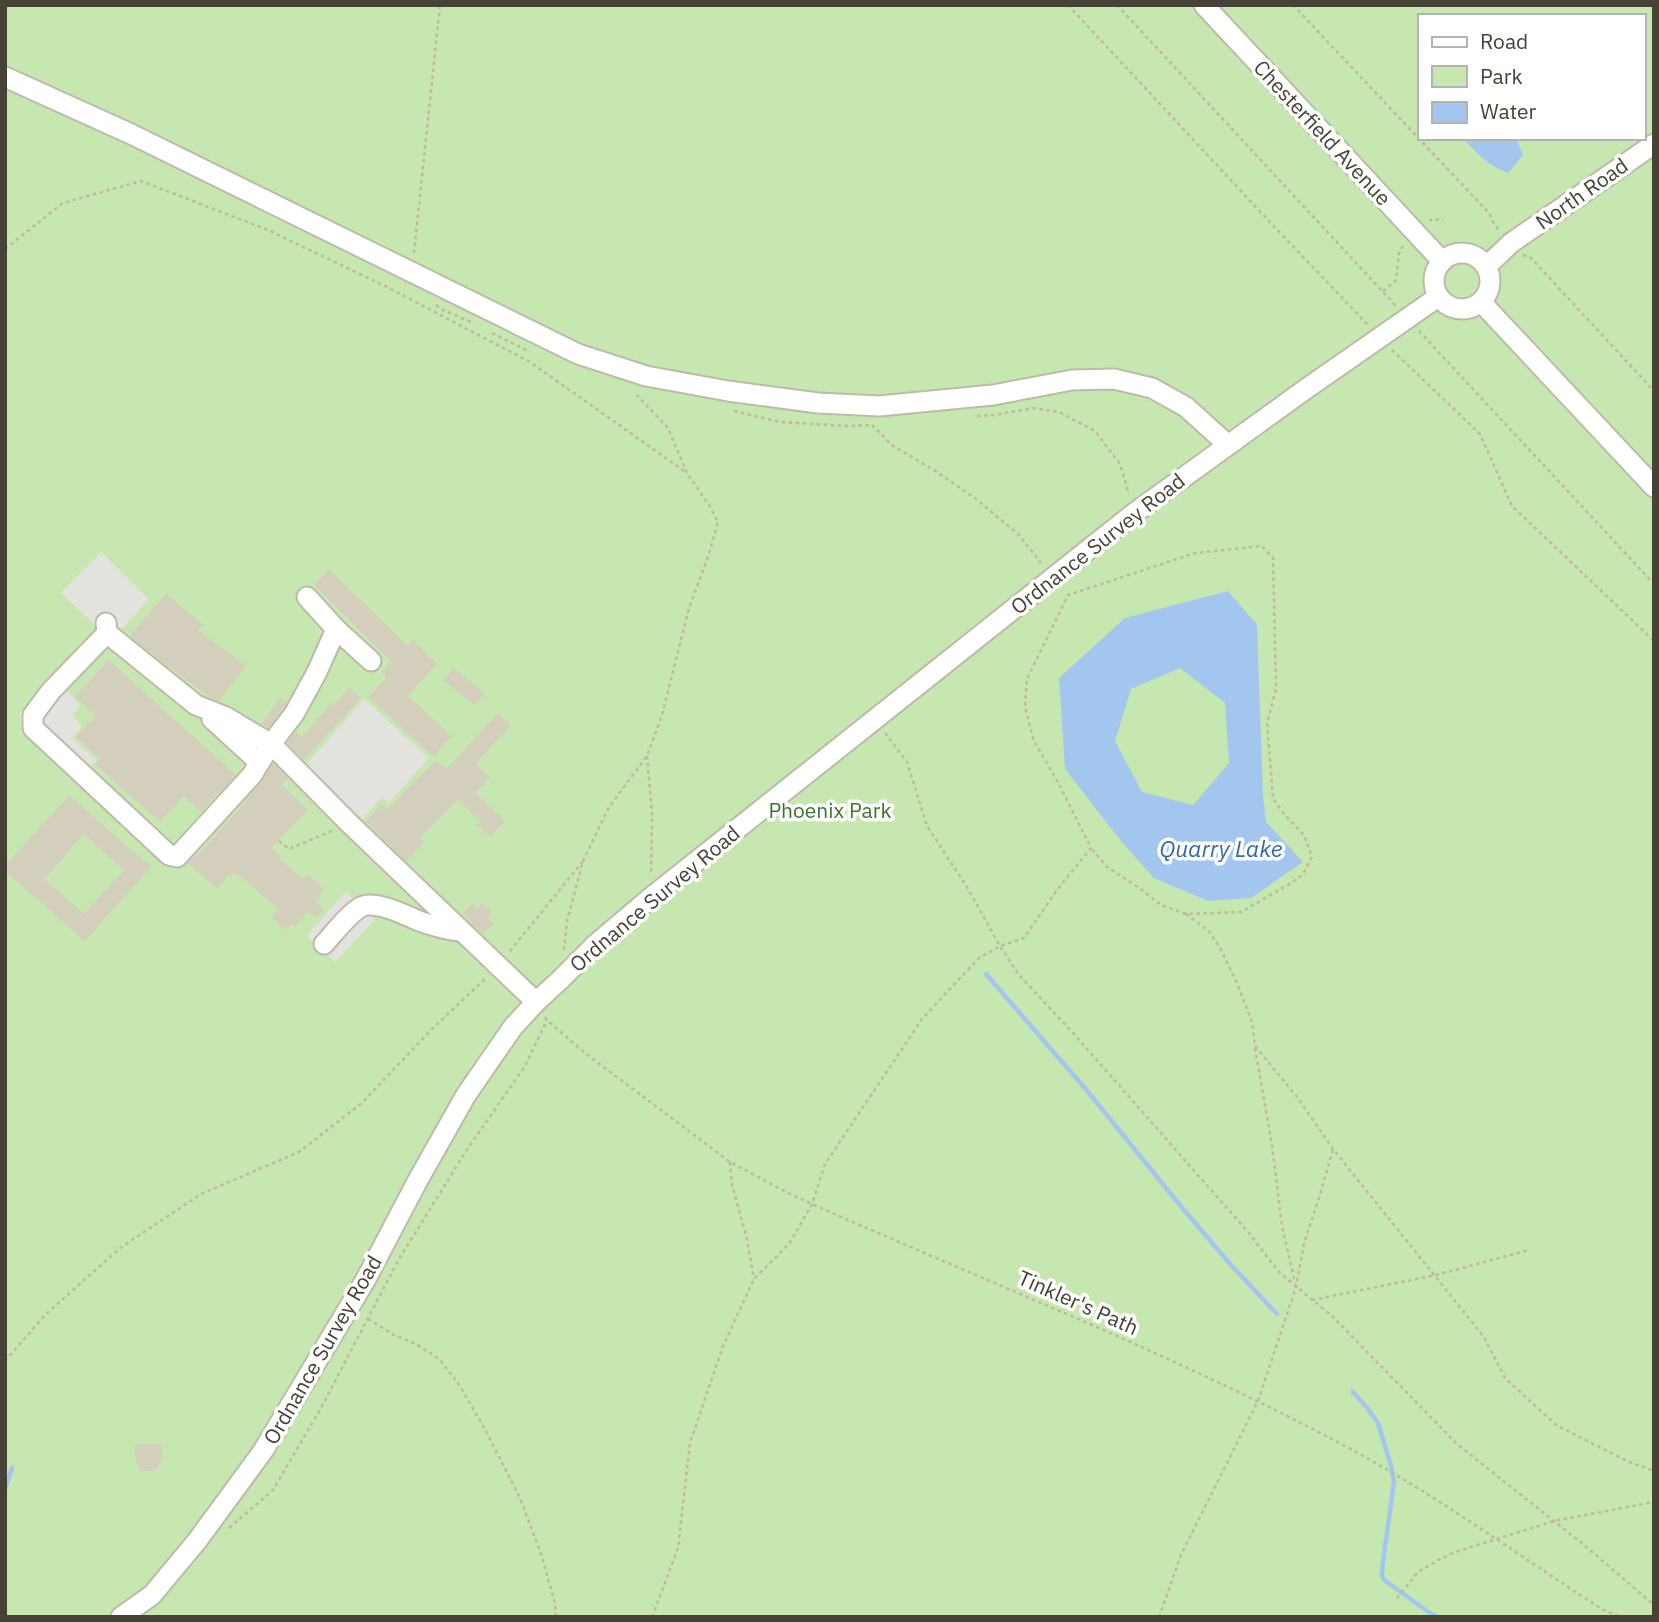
<svg xmlns="http://www.w3.org/2000/svg" width="1659" height="1622" viewBox="0 0 1659 1622" font-family="'IBM Plex Sans',sans-serif">
<rect width="100%" height="100%" fill="#f3f1e6"/>
<!-- green -->
<path fill="#c6e7af" fill-rule="evenodd" d="M5,5h1649v1612h-1649zM1419,16h224v122h-224z"/>
<!-- parking -->
<g fill="#e4e2de">
<polygon points="101,552 149,599 123,628 97,627 61,593"/>
<polygon points="54,677 80,704 73,716 82,727 72,738 97,760 78,782 21,733 20,713"/>
<polygon points="364,699 429,758 389,803 382,797 360,822 304,767"/>
<polygon points="346,892 375,920 335,962 306,936"/>
</g>
<!-- water -->
<g fill="#a3c6ef" fill-rule="evenodd">
<path d="M1463,138h53l7,17 -15,18c-19,-7 -32,-20 -45,-35z"/>
<path d="M1228,591l29,34 6,170 3,27 37,40 -52,36 -43,3 -54,-23 -34,-38 -55,-71 -6,-91 66,-60zM1180,668l45,35 4,60 -36,42 -51,-13 -27,-51 16,-52z"/>
</g>
<g fill="none" stroke-linecap="round" stroke-linejoin="round">
<!-- stream -->
<g stroke="#a3c6ef" stroke-width="4.5">
<polyline points="986,974 1089,1093 1179,1204 1230,1264 1277,1314"/>
<polyline points="1353,1392 1368,1409 1378,1423 1391,1466 1394,1482 1383,1562 1382,1575 1384,1580 1427,1611 1438,1617"/>
<polyline points="5,1489 12,1468"/>
</g>
</g>
<!-- building -->
<g fill="#d4cebc" fill-rule="evenodd">
<polygon points="329,569 407,646 413,640 424,650 423,651 437,664 408,696 451,736 434,757 368,697 387,677 382,672 392,662 314,585"/>
<polygon points="166,593 203,625 198,630 246,666 219,701 213,699 166,665 130,636"/>
<polygon points="108,660 236,775 201,811 184,796 160,822 95,764 100,759 76,737 95,716 75,697"/>
<polygon points="453,668 485,693 475,705 443,681"/>
<polygon points="349,688 361,698 304,760 287,743 296,732 302,737 332,703 334,705"/>
<polygon points="280,697 287,702 268,728 262,724"/>
<polygon points="498,713 511,725 476,764 490,777 475,793 505,821 491,837 477,825 481,821 458,800 419,838 424,843 406,861 365,821 383,804 388,809 436,760 447,769"/>
<polygon points="273,764 288,778 281,785 308,810 271,848 280,856 279,858 303,879 307,874 325,890 315,901 324,909 316,918 308,912 295,927 292,924 286,930 271,917 278,909 243,878 236,874 227,877 217,889 188,863 196,855 197,856 239,809 261,783"/>
<path d="M69,795l82,72 -66,74 -80,-70v-5zM84,834l40,36 -40,44 -40,-35z"/>
<polygon points="473,903 477,908 482,903 492,912 487,917 494,924 483,934 468,920 469,918 463,913"/>
<polygon points="135,1444 161,1444 162,1460 155,1471 141,1471 136,1462"/>
</g>
<g fill="none" stroke-linecap="round" stroke-linejoin="round">
<defs>
<g id="minor">
<polyline points="1204,5 1441,260"/>
<polyline points="5,77 131,134 578,354 646,376 728,391 818,403 879,406 993,395 1072,380 1114,379 1152,388 1186,407 1228,445"/>
<circle cx="1462" cy="281" r="28"/>
<polyline points="1487,266 1511,243 1654,144"/>
<polyline points="1481,302 1654,487"/>
<polyline points="307,597 336,629 317,672 294,714 271,744 350,824 536,1002"/>
<polyline points="106,623 107,633 196,705 226,717 271,744 252,775 177,857 169,855 33,728 33,715 51,691 107,633"/>
<polyline points="336,629 371,661"/>
<polyline points="212,719 259,762"/>
<path d="M324,944c10,-11 23,-28 35,-36 15,-10 47,8 63,14 12,4 25,8 38,9"/>
<polyline points="121,1617 152,1595 197,1541 263,1451 366,1279 418,1180 466,1095 513,1027 536,1002 560,980 596,944 649,899 1133,514 1303,391 1438,297"/>
</g>
</defs>
<!-- minor casing -->
<use href="#minor" stroke="#bebaa9" stroke-width="23"/>
<!-- path -->
<g stroke="#c0b89a" stroke-width="2.5" stroke-dasharray="3.5 3.5" stroke-linecap="butt">
<polyline points="1068,5 1266,218 1368,325"/>
<polyline points="1117,5 1396,306"/>
<polyline points="1293,5 1489,213 1493,222 1499,230"/>
<polyline points="1429,221 1433,219 1443,220"/>
<polyline points="5,249 63,203 141,181 268,230 389,288 530,362 687,473"/>
<polyline points="414,253 440,5"/>
<polyline points="1523,255 1530,257 1654,391"/>
<polyline points="1383,291 1396,280 1399,253 1403,246"/>
<polyline points="436,305 441,309 471,322"/>
<polyline points="1419,331 1654,584"/>
<polyline points="492,333 530,352"/>
<polyline points="1392,350 1480,434 1512,506 1654,641"/>
<polyline points="734,411 780,422 847,426 873,425"/>
<polyline points="977,416 994,415 1034,408 1059,412 1095,431 1120,464 1129,494"/>
<polyline points="872,425 893,446 934,470 976,499 1018,534 1041,563"/>
<polyline points="885,733 907,762 927,826 967,887 1000,946 1019,975 1073,1033 1248,1232 1279,1272 1333,1317 1457,1444 1584,1545 1654,1605"/>
<polyline points="647,756 652,814 651,875"/>
<polyline points="279,841 289,849 334,830"/>
<polyline points="1186,914 1209,931 1220,948 1237,983 1252,1022 1255,1046 1297,1097 1333,1149 1484,1337 1505,1378 1556,1425 1627,1461 1654,1471"/>
<polyline points="564,950 567,921 583,861 609,807 647,756 662,715 689,608 709,554 718,522 709,505 687,473 668,428 634,392"/>
<polyline points="510,951 583,861"/>
<path d="M545,1017l2,3 38,33 145,109 56,30 26,12c182,81 369,153 544,248 86,47 166,106 249,159l17,6"/>
<polyline points="1255,1048 1272,1145 1282,1226 1295,1283"/>
<polyline points="730,1162 732,1185 746,1235 754,1279"/>
<polyline points="1312,1300 1436,1275 1529,1250"/>
<polyline points="368,1319 394,1335 416,1344 439,1359 458,1383 486,1431 520,1498 541,1554 555,1603 556,1617"/>
<polyline points="5,1361 45,1315 120,1248 201,1194 299,1152 362,1103 430,1031 487,977"/>
<polyline points="229,1528 273,1490 321,1408 399,1259 466,1151 525,1066 547,1020"/>
<polyline points="1397,1598 1418,1572 1440,1559 1455,1552 1554,1521 1654,1502"/>
<polyline points="652,1617 678,1548 690,1443 723,1346 754,1279 789,1244 812,1204 825,1164 922,1019 979,958 1000,946 1024,938 1057,890 1091,848 1060,786 1034,741 1025,707 1027,679 1068,595 1195,553 1262,546 1273,558 1276,689 1267,723 1273,798 1284,814 1304,835 1312,857 1303,874 1293,882 1241,912 1186,914 1161,905 1138,887 1107,867 1091,848"/>
<polyline points="1159,1617 1181,1555 1258,1401 1296,1287 1304,1243 1319,1198 1333,1149"/>
</g>
<!-- minor -->
<use href="#minor" stroke="#fff" stroke-width="19"/>
</g>
<g text-anchor="middle" stroke-width="7" stroke-linejoin="round" paint-order="stroke">
<!-- street labels -->
<g font-size="21" fill="#464236" stroke="#fff">
<text transform="translate(1322 133) rotate(47)" y="7">Chesterfield Avenue</text>
<text transform="translate(1582 194) rotate(-35)" y="7">North Road</text>
<text transform="translate(1098 544) rotate(-38)" y="7">Ordnance Survey Road</text>
<text transform="translate(655 899) rotate(-40)" y="7">Ordnance Survey Road</text>
<text transform="translate(1078 1303) rotate(24)" y="7">Tinkler's Path</text>
<text transform="translate(323 1350) rotate(-60)" y="7">Ordnance Survey Road</text>
</g>
<!-- park labels -->
<g font-size="21" fill="#3c7729" stroke="#fff">
<text x="830" y="818">Phoenix Park</text>
</g>
<!-- water labels -->
<g font-size="23" font-style="italic" fill="#3069b0" stroke="#fff">
<text x="1221" y="857">Quarry Lake</text>
</g>
</g>
<!-- border -->
<rect width="1659" height="1622" fill="none" stroke="#464236" stroke-width="14"/>
<!-- legend -->
<rect x="1418" y="14" width="228" height="126" fill="#ffffff" stroke="#b5b3af" stroke-width="2"/>
<rect x="1432" y="37" width="35" height="10" fill="#ffffff" stroke="#b5b3af" stroke-width="2"/>
<text x="1480" y="49" font-size="21" fill="#464236">Road</text>
<rect x="1432" y="66" width="35" height="21" fill="#c6e7af" stroke="#b5b3af" stroke-width="2"/>
<text x="1480" y="84" font-size="21" fill="#464236">Park</text>
<rect x="1432" y="102" width="35" height="21" fill="#a3c6ef" stroke="#b5b3af" stroke-width="2"/>
<text x="1480" y="119" font-size="21" fill="#464236">Water</text>
</svg>
